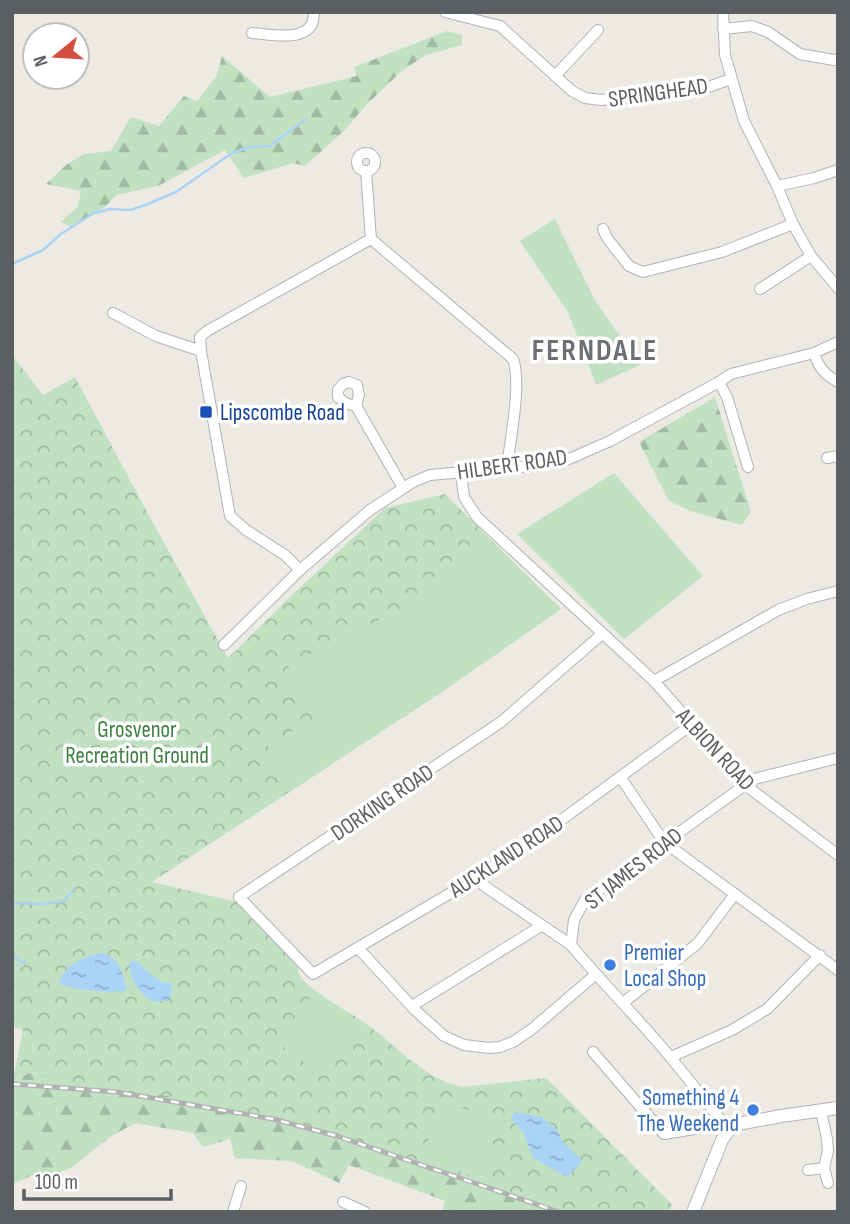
<svg xmlns="http://www.w3.org/2000/svg" width="850" height="1224" viewBox="0 0 850 1224" font-family="'Sofia Sans Condensed',sans-serif">
<defs>
<pattern id="forest-firs" width="22" height="20" patternUnits="userSpaceOnUse" patternTransform="scale(1.75)"><rect width="22" height="20" fill="#c2e1c3"/><path d="M5 1l3.5 6h-7zM16 11l3.5 6h-7z" fill="#a1baa2"/></pattern>
<pattern id="park-crowns" width="20" height="18" patternUnits="userSpaceOnUse" patternTransform="scale(1.75)"><rect width="20" height="18" fill="#c2e1c3"/><path d="M2 6a3 3 0 1 1 6 0M12 15a3 3 0 1 1 6 0" fill="none" stroke="#a1baa2"/></pattern>
<pattern id="water-ripples" width="26" height="14" patternUnits="userSpaceOnUse" patternTransform="scale(1.75)"><rect width="26" height="14" fill="#aad3f5"/><path d="M2 4q2-2 4 0t4 0M15 11q2-2 4 0t4 0" fill="none" stroke="#8daeca"/></pattern>
</defs>
<rect width="100%" height="100%" fill="#eceae3"/>
<!-- forest -->
<g fill="url(#forest-firs)">
<polygon points="447,31 462,35 462,45 426,55 403,70 367,104 344,131 305,166 293,163 244,178 225,150 158,186 116,195 105,207 71,227 61,222 78,206 81,191 46,184 66,165 84,154 111,151 131,117 159,126 184,96 197,101 217,75 222,56 270,97 357,76 354,67"/>
<polygon points="715,397 751,512 742,525 693,512 669,501 639,442"/>
<polygon points="32,1072 41,1075 140,1082 418,1140 546,1078 672,1205 669,1212 442,1212 445,1201 349,1165 339,1183 292,1161 235,1158 230,1139 203,1147 193,1133 135,1123 110,1137 71,1168 46,1178 33,1175 12,1184 12,1080"/>
</g>
<!-- park -->
<path fill="url(#park-crowns)" d="M12,355l31,40 32,-18 71,133 82,148 65,-64 92,-86 60,-14 116,115 -119,83 -290,190 85,20 60,61c0,2 1,10 2,11 8,16 53,39 69,51 30,22 56,54 94,62l84,-9 126,127 -3,7h-110l-226,-77 -156,-38 -97,-10 -48,-15 -19,8 10,-50 -11,-3z"/>
<!-- garden -->
<g fill="#c2e1c3">
<polygon points="555,219 596,302 640,365 596,385 568,312 520,241"/>
<polygon points="614,473 703,576 624,639 517,534"/>
<polygon points="494,543 561,609 442,692 352,750 298,787 267,745 313,720 288,665 427,596"/>
<polygon points="311,997 357,1031 323,1076 277,1042"/>
<polygon points="438,1101 498,1119 481,1179 424,1158"/>
</g>
<!-- water -->
<g fill="url(#water-ripples)">
<path d="M102,953c19,5 20,21 25,38l-19,1 -33,-3 -16,-6c4,-18 26,-27 43,-30z"/>
<path d="M135,960c11,9 22,24 37,23l-2,17 -16,2c-16,-9 -23,-20 -25,-39z"/>
<polygon points="515,1112 542,1117 559,1132 561,1140 583,1161 567,1177 533,1158 524,1134 511,1118"/>
</g>
<g fill="none" stroke-linecap="round" stroke-linejoin="round">
<!-- stream -->
<g stroke="#aad3f5" stroke-width="2.5">
<polyline points="12,264 43,250 61,234 94,213 110,209 131,210 148,204 176,192 232,153 250,147 270,146 306,119"/>
<polyline points="12,903 40,904 64,901 74,889"/>
<polyline points="12,957 25,963"/>
</g>
<defs>
<g id="minor">
<polyline points="445,12 500,26 572,91 585,98 601,100 708,87 731,79"/>
<polyline points="723,12 725,55 744,121 777,186 793,224 811,256 838,288"/>
<polyline points="723,29 752,26 768,32 800,54 834,60 838,59"/>
<path d="M252,33c17,1 50,9 60,-9 1,-2 2,-10 2,-12"/>
<polyline points="555,76 598,30"/>
<circle cx="366" cy="162" r="9"/>
<polyline points="366,171 371,239"/>
<polyline points="777,186 814,178 838,170"/>
<polyline points="603,229 607,238 629,266 643,272 722,252 793,224"/>
<polyline points="760,289 811,256"/>
<polyline points="113,313 156,336 201,351"/>
<path d="M814,353c5,15 10,21 24,29"/>
<polyline points="719,382 727,397 748,467"/>
<polyline points="356,406 359,395 357,385 349,382 343,384 338,390 338,397 345,403 356,406 403,488"/>
<polyline points="827,458 838,456"/>
<polyline points="461,473 464,497 477,517 654,681 745,785 838,855"/>
<path d="M300,570l-15,-15 -39,-25 -16,-14 -29,-165 -1,-14 7,-6 164,-92 142,120c9,26 -3,79 -6,109"/>
<polyline points="602,634 501,722 239,897 313,974 476,878 549,829 691,725"/>
<polyline points="224,645 300,570 370,510 413,482 430,475 535,466 569,459 610,441 719,382 731,374 814,353 838,342"/>
<polyline points="654,681 778,610 807,599 838,591"/>
<polyline points="621,778 664,842 838,970"/>
<polyline points="476,878 483,885 571,945"/>
<polyline points="358,948 415,1010 435,1028 444,1036 464,1045 489,1048 500,1047 513,1042 532,1029 595,975"/>
<polyline points="623,1003 698,943 735,894"/>
<polyline points="412,1006 541,926"/>
<polyline points="593,1052 664,1134 724,1124"/>
<polyline points="671,1057 732,1030 767,1009 820,955"/>
<polyline points="821,1111 827,1139 828,1151 824,1168 828,1183"/>
<path d="M729,1130c-20,-24 -38,-48 -58,-72 -32,-39 -68,-74 -100,-113l3,-25 11,-20 160,-115 9,-6 84,-21"/>
<polyline points="808,1170 824,1168"/>
<polyline points="343,1202 365,1212"/>
<polyline points="233,1212 241,1186"/>
</g>
<polyline id="tertiary" points="693,1212 722,1140 729,1130 738,1124 781,1116 838,1108"/>
</defs>
<!-- minor casing -->
<use href="#minor" stroke="#b0b3b7" stroke-width="12"/>
<!-- tertiary casing -->
<use href="#tertiary" stroke="#b0b3b7" stroke-width="14"/>
<!-- minor -->
<use href="#minor" stroke="#fff" stroke-width="10"/>
<!-- tertiary -->
<use href="#tertiary" stroke="#fff" stroke-width="12"/>
<defs>
<polyline id="rail" points="12,1084 117,1092 273,1119 337,1136 559,1212"/>
</defs>
<!-- rail casing -->
<use href="#rail" stroke="#b1b2b2" stroke-width="5"/>
<!-- rail -->
<use href="#rail" stroke="#fff" stroke-width="2.5" stroke-dasharray="8" stroke-linecap="butt"/>
</g>
<!-- markers -->
<rect fill="#1a4fb4" stroke="#fff" stroke-width="2.5" x="199" y="405" width="14" height="14" rx="3.5"/>
<g fill="#3f7fe0" stroke="#fff" stroke-width="2.5">
<circle cx="610" cy="965" r="7"/>
<circle cx="753" cy="1110" r="7"/>
</g>
<g text-anchor="middle" stroke-width="7" stroke-linejoin="round" paint-order="stroke">
<!-- street labels -->
<g font-size="23" fill="#5b5e62" stroke="#fff">
<text transform="translate(658 92) rotate(-8)" y="8">SPRINGHEAD</text>
<text transform="translate(512 464) rotate(-8)" y="8">HILBERT ROAD</text>
<text transform="translate(716 749) rotate(47)" y="8">ALBION ROAD</text>
<text transform="translate(382 802) rotate(-34)" y="8">DORKING ROAD</text>
<text transform="translate(506 856) rotate(-33)" y="8">AUCKLAND ROAD</text>
<text transform="translate(633 868) rotate(-38)" y="8">ST JAMES ROAD</text>
</g>
<!-- transit labels -->
<g font-size="23" fill="#164399" stroke="#fff" text-anchor="start">
<text x="220" y="420">Lipscombe Road</text>
</g>
<!-- park labels -->
<g font-size="23" fill="#3e7f42" stroke="#fff">
<text x="137" y="737">Grosvenor<tspan x="137" dy="26">Recreation Ground</tspan></text>
</g>
<!-- shop labels -->
<g font-size="23" fill="#366cbe" stroke="#fff" text-anchor="start">
<text x="624" y="960">Premier<tspan x="624" dy="26">Local Shop</tspan></text>
<text x="739" y="1105" text-anchor="end">Something 4<tspan x="739" dy="26">The Weekend</tspan></text>
</g>
<!-- district labels -->
<g font-size="30" font-weight="bold" letter-spacing="2" fill="#6c7074" stroke="#fff">
<text x="595" y="360">FERNDALE</text>
</g>
</g>
<!-- border -->
<rect width="850" height="1224" fill="none" stroke="#5b5e62" stroke-width="28"/>
<!-- north arrow -->
<g transform="translate(56 56) rotate(252)"><circle r="33" fill="#ffffff" stroke="#bdbfc0" stroke-width="2"/>
<path d="M0-5L12 26L0 18L-12 26Z" fill="#d64e3f"/>
<text y="-10" font-size="19" font-weight="bold" text-anchor="middle" fill="#5b5e62">N</text>
</g>
<!-- scale -->
<path d="M24 1189v10h147v-10" fill="none" stroke="#5b5e62" stroke-width="3.5"/>
<text x="35" y="1189" font-size="21" fill="#5b5e62" stroke="#ffffff" stroke-width="5" paint-order="stroke">100 m</text>
</svg>
